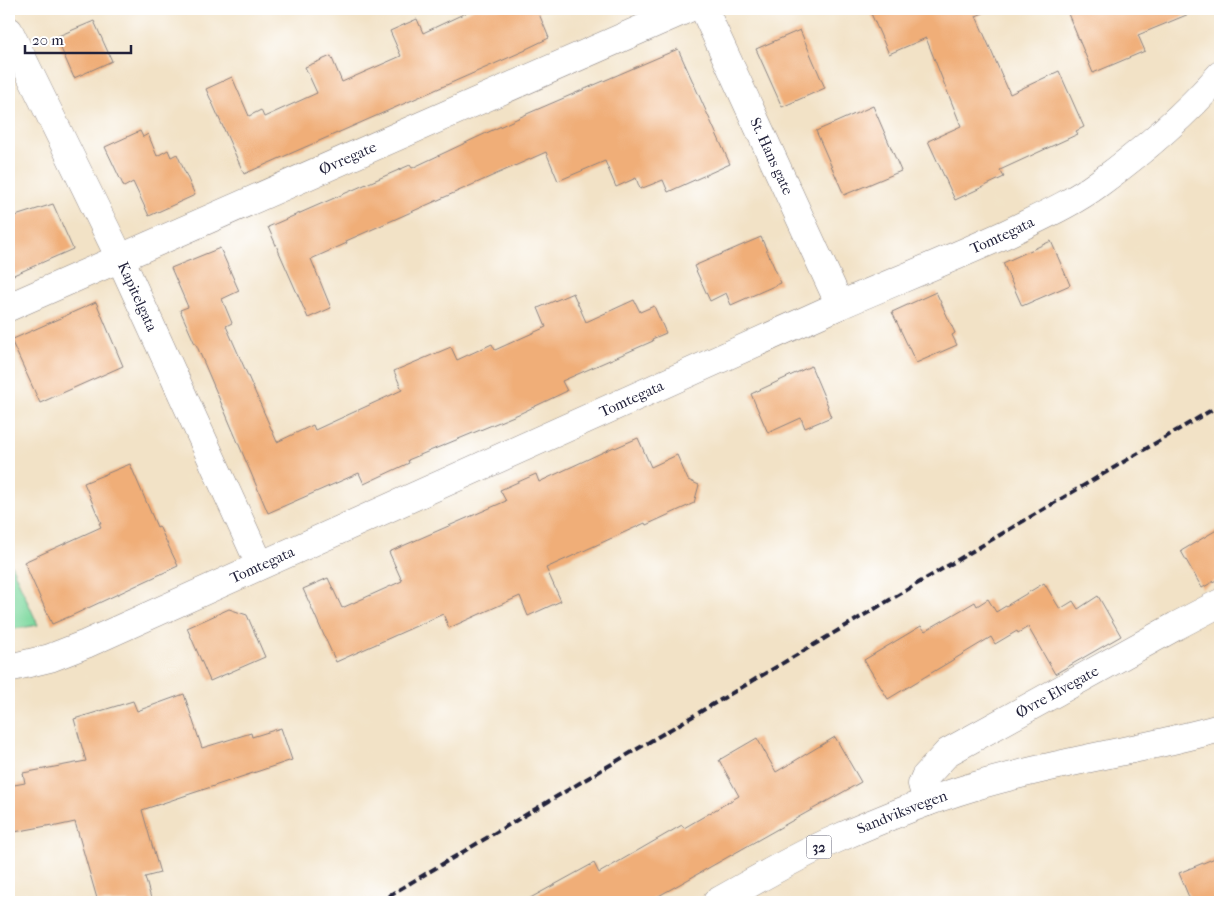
<svg xmlns="http://www.w3.org/2000/svg" width="1229" height="911" viewBox="0 0 1229 911" font-family="'IM FELL French Canon',serif">
<rect width="100%" height="100%" fill="#fff"/>
<filter id="ink" filterUnits="userSpaceOnUse"><feTurbulence type="fractalNoise" baseFrequency=".02" numOctaves="2"/><feDisplacementMap in="SourceGraphic" scale="10" xChannelSelector="R" yChannelSelector="G"/><feConvolveMatrix kernelMatrix="1 2 1 2 8 2 1 2 1" color-interpolation-filters="sRGB"/></filter>
<filter id="wash" filterUnits="userSpaceOnUse"><feTurbulence type="fractalNoise" baseFrequency=".0096" numOctaves="4" result="noise"/><feDisplacementMap in="SourceGraphic" scale="20" xChannelSelector="R" yChannelSelector="G"/><feGaussianBlur stdDeviation="1.12" result="paint"/><feColorMatrix in="noise" values="0 0 0 0 0 0 0 0 0 0 0 0 0 0 0 0 0 1.4 0 .05"/><feComposite in="paint" operator="in"/></filter>
<g filter="url(#wash)">
<rect width="100%" height="100%" fill="#f2e2c6"/>
<!-- green -->
<polygon fill="#7dd89e" stroke="#507d6c" points="9,560 38,625 9,630"/>
<g id="blocks">
<!-- building -->
<g fill="#f0ae78">
<polygon points="474,9 537,9 549,38 526,49 526,50 244,174 206,89 232,77 249,116 261,110 264,117 317,93 305,67 331,56 342,82 401,56 390,31 417,19 423,33"/>
<polygon points="869,9 993,9 976,16 1010,94 1059,71 1084,127 1076,131 1078,134 1000,170 1004,177 955,200 928,141 961,126 926,38 889,54"/>
<polygon points="1066,9 1201,9 1138,35 1145,51 1093,73"/>
<polygon points="94,21 112,61 74,78 56,37"/>
<polygon points="800,30 825,88 782,107 756,49"/>
<polygon points="678,49 730,164 668,192 663,180 640,189 636,178 616,187 605,161 558,181 546,152 346,241 347,243 311,259 331,308 308,318 268,227 410,165 412,168 529,113"/>
<polygon points="873,106 901,171 844,195 816,131"/>
<polygon points="140,131 143,137 148,134 157,156 168,150 171,157 177,154 195,195 149,216 133,182 124,187 105,147"/>
<polygon points="53,204 73,249 9,277 9,218"/>
<polygon points="761,237 781,283 731,305 726,293 710,301 694,266"/>
<polygon points="1051,241 1070,285 1022,306 1003,263"/>
<polygon points="220,248 239,291 222,299 232,323 226,326 277,442 313,425 315,430 402,390 394,371 451,347 457,360 492,344 495,350 546,327 538,308 573,293 586,322 634,300 640,312 654,306 666,333 652,339 653,341 562,381 567,391 521,413 408,460 409,463 364,484 359,473 268,513 196,344 195,344 180,310 188,307 171,268"/>
<polygon points="936,292 955,333 952,335 957,345 916,363 892,312"/>
<polygon points="96,302 123,366 40,403 11,340"/>
<polygon points="811,366 828,406 827,407 831,417 805,428 801,418 768,433 751,394"/>
<polygon points="638,438 651,467 677,455 688,480 699,485 694,503 646,525 645,523 546,568 561,601 528,616 520,596 449,628 443,614 336,662 303,589 328,578 342,608 402,581 389,552 506,501 500,490 536,474 539,482 614,447 615,448"/>
<polygon points="130,464 157,527 159,526 178,566 73,615 52,624 24,562 101,527 99,523 101,523 84,483"/>
<polygon points="1220,528 1220,578 1202,588 1181,551"/>
<polygon points="1044,583 1060,609 1073,601 1078,609 1098,596 1121,636 1055,674 1028,627 1018,633 1017,631 995,644 991,637 888,699 864,660 921,626 925,631 975,602 977,606 988,599 996,612"/>
<polygon points="229,609 247,615 265,657 210,681 187,628"/>
<polygon points="184,694 202,748 251,733 252,737 281,728 292,760 142,810 160,873 145,877 152,902 98,902 75,822 52,827 52,825 9,833 9,786 25,783 23,773 86,761 74,719 133,701 137,711"/>
<polygon points="835,737 861,782 648,902 523,902 594,863 599,873 682,825 684,828 739,796 719,760 757,738 776,772"/>
<polygon points="1220,856 1220,902 1191,902 1179,873"/>
</g>
</g>
</g>
<g filter="url(#ink)">
<use href="#blocks" fill-opacity="0" stroke="#8a8280" stroke-width="1"/>
<g fill="none" stroke-linecap="round" stroke-linejoin="round">
<defs>
<g id="street">
<path id="s1" d="M704,9l136,296"/>
<path id="s2" d="M9,31l111,227 140,307"/>
<path id="s3" d="M9,668l41,-10 36,-14 754,-339c56,-24 113,-47 168,-72 30,-15 63,-29 90,-49 44,-32 86,-68 122,-109"/>
<path id="s4" d="M927,802l-5,-18 3,-7 23,-25 228,-126 44,-23"/>
</g>
<g id="secondary">
<path id="s5" d="M9,307l678,-298"/>
</g>
<g id="primary">
<path id="s6" d="M717,902c38,-21 77,-45 117,-62 45,-20 91,-39 138,-53 82,-25 167,-36 248,-59"/>
</g>
</defs>
<!-- street casing -->
<use href="#street" stroke="#8a8280" stroke-width="29"/>
<!-- secondary casing -->
<use href="#secondary" stroke="#8a8280" stroke-width="29"/>
<!-- primary casing -->
<use href="#primary" stroke="#8a8280" stroke-width="29"/>
<!-- street -->
<use href="#street" stroke="#fff" stroke-width="28"/>
<!-- secondary -->
<use href="#secondary" stroke="#fff" stroke-width="28"/>
<!-- primary -->
<use href="#primary" stroke="#fff" stroke-width="28"/>
<!-- rail -->
<polyline stroke="#22223b" stroke-width="4" stroke-dasharray="8 4" stroke-linecap="butt" points="378,902 1220,405"/>
</g>
</g>
<g text-anchor="middle" stroke-width="4.5" stroke-linejoin="round" paint-order="stroke">
<!-- shield labels -->
<rect fill="#fff" stroke="#646476" stroke-width="1" x="806.5" y="835.5" width="25" height="23" rx="4"/>
<g font-size="14" font-weight="bold" fill="#22223b">
<text x="819" y="852">32</text>
</g>
<!-- street labels -->
<g font-size="15" fill="#22223b" stroke="#fff">
<text dy="5" stroke="none"><textPath href="#s5" startOffset="370">Øvregate</textPath></text>
<text dy="5" stroke="none"><textPath href="#s1" startOffset="162">St. Hans gate</textPath></text>
<text dy="5" stroke="none"><textPath href="#s3" startOffset="1084">Tomtegata</textPath></text>
<text dy="5" stroke="none"><textPath href="#s2" startOffset="295">Kapitelgata</textPath></text>
<text dy="5" stroke="none"><textPath href="#s3" startOffset="679">Tomtegata</textPath></text>
<text dy="5" stroke="none"><textPath href="#s3" startOffset="274">Tomtegata</textPath></text>
<text dy="5" stroke="none"><textPath href="#s4" startOffset="185">Øvre Elvegate</textPath></text>
<text dy="5" stroke="none"><textPath href="#s6" startOffset="206">Sandviksvegen</textPath></text>
</g>
</g>
<!-- margin -->
<rect width="1229" height="911" fill="none" stroke="#fff" stroke-width="30"/>
<!-- scale -->
<path d="M25 45v8h106v-8" fill="none" stroke="#22223b" stroke-width="2.5"/>
<text x="32" y="45" font-size="15" fill="#22223b" stroke="#ffffff" stroke-width="4" paint-order="stroke">20 m</text>
</svg>
